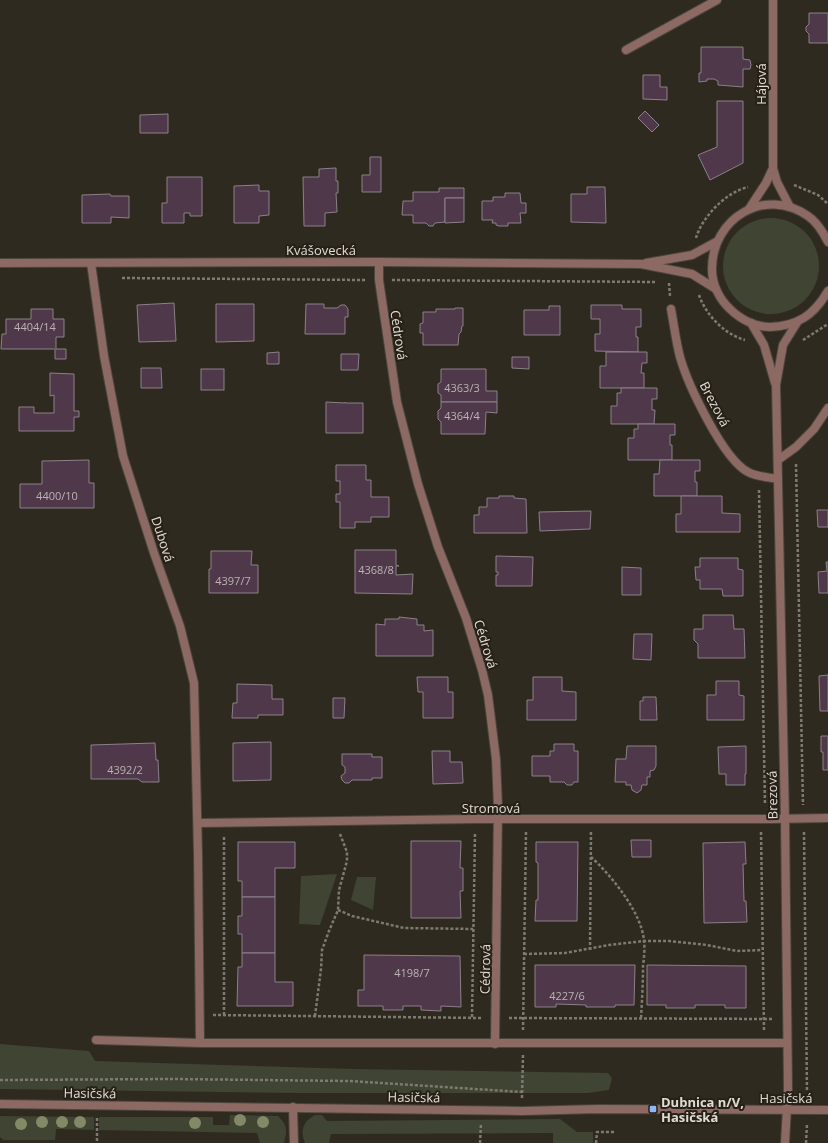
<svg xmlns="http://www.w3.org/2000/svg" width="828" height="1143" viewBox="0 0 828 1143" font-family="'Open Sans',sans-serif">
<rect width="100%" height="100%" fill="#2f2a1f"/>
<!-- green -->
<g fill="#404432">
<circle cx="771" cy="266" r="48"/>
<polygon points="337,874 320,925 299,924 301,876"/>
<polygon points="357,877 376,877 373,910 351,900"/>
<polygon points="0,1044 89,1051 95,1061 353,1069 608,1073 612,1078 609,1090 588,1093 299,1093 0,1089"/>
<path d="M230,1115l48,1c10,10 9,14 6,27h-24l-3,-10 -158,-3v-13h114v8h16z"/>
<path d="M315,1115h7l5,6 233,-2 17,13h16v11h-40v-10l-222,1 -2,9h-24c-5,-12 -2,-22 10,-28z"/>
<polygon points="0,1116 94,1117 94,1130 56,1129 55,1140 3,1140 0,1137"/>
</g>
<!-- building -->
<g fill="#4e384a" stroke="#8c8089">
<polygon points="809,13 828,13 828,43 809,43 809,34 806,31 806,27 809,24"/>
<polygon points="701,47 743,47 743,59 750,60 751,65 750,69 743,69 743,87 718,85 718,81 714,79 707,79 707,81 699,82 699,73 701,73"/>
<polygon points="643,75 660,75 660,87 667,87 667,100 643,99"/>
<polygon points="717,101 743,101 743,163 710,180 698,155 717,147"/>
<polygon points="645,111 659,125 652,132 638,118"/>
<polygon points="168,114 168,133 140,133 140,115"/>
<polygon points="370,157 381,157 381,192 362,192 362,175 370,175"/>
<polygon points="336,168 336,181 338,181 338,193 336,193 337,212 325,213 325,226 304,226 303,177 319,177 319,169"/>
<polygon points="167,177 202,177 202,216 190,216 190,213 184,213 184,223 162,223 162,203 167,203"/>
<polygon points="259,185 259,191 269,191 269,215 259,216 259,223 234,223 234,186"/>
<polygon points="587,187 605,187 606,223 571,222 571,194 587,194"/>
<polygon points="439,188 464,188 464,198 445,198 445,222 435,223 433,226 429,226 426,223 413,223 413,215 402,215 403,201 413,201 413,192 439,192"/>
<polygon points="505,193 520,193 521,203 526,203 526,213 520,213 521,223 508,223 508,226 499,226 496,225 496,223 492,223 493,220 482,220 482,201 493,201 493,197 505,197"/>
<polygon points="110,194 111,196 129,196 129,218 111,217 111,223 82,223 82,195"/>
<polygon points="445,198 464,198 464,222 445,223"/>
<polygon points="174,303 176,341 139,342 137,305"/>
<polygon points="216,304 254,304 254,341 216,342"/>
<polygon points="306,304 324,304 324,308 337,308 341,305 345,305 348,309 348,317 345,317 345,334 305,334"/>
<polygon points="591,305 622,305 622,309 641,309 641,327 636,327 636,337 638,337 638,352 595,351 595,334 600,334 600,319 591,319"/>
<polygon points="549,306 560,306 560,335 524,335 524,310 549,310"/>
<polygon points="455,308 463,308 463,326 462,326 461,332 459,334 458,345 423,345 423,333 420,333 420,324 423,323 423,312 436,312 436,309 455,309"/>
<polygon points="31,309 53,309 53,319 64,319 64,337 56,337 56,349 66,349 66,359 55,359 55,349 1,349 2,334 6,334 6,319 31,319"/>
<polygon points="279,352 279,364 267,364 267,353"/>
<polygon points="606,352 647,352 647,363 642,363 641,373 644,373 644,388 600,388 600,366 606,366"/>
<polygon points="341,354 359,354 358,370 341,370"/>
<polygon points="512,357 529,357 529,369 512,368"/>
<polygon points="141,368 161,368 162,388 141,388"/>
<rect x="201" y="369" width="23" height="21"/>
<polygon points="441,369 486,369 486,391 497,391 497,402 441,402 441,395 438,393 438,384 441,382"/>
<polygon points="50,373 74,374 74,411 79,411 79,417 74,417 74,431 19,431 19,407 34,407 34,413 54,413 54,395 50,396"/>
<polygon points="621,388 657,388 657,399 652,399 652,410 655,410 654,424 611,424 611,406 617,406 617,393 621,393"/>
<polygon points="326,402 345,403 345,402 346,403 363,403 363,433 326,433"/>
<polygon points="441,402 497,402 497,413 486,412 485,434 441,434 441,422 438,419 438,411 441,408"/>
<polygon points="638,424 675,424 675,435 670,435 670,445 672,445 672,460 628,460 628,438 634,438 634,429 638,429"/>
<polygon points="89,460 89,483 94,483 94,508 20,508 20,484 42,484 42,461"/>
<polygon points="660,460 700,460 700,471 695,471 695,482 697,482 697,496 654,496 654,474 659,474"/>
<polygon points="336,465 366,465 366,480 371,480 371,497 389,497 389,517 371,517 371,522 355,522 355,528 340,528 340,502 336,502 336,494 340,494 340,481 336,481"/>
<polygon points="499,496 514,496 514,498 526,499 527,533 474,533 474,515 479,515 479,507 487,507 487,498 499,498"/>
<polygon points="681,496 722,496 722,513 740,514 740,532 676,532 676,514 681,514"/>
<polygon points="817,510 828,510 828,527 818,527"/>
<polygon points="591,511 590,529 540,531 539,512"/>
<polygon points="355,550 396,550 396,565 399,566 396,566 396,575 413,574 412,594 355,593"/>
<polygon points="211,551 252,551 251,565 258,565 258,593 209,593 209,569 211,569"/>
<polygon points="496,556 533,557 532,586 496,586 496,575 498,575 498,572 496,572"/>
<polygon points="700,558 738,558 738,569 743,570 743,596 723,596 722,589 700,589 700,580 696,580 695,567 700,567"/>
<polygon points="826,562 828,562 828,593 819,593 818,572 827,571"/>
<polygon points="622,567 641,568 641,595 622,595"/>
<polygon points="703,615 733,615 734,629 744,629 745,658 698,658 698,644 694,640 694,629 703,629"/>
<polygon points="399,617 417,619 417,625 424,625 424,631 433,630 433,656 376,656 376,624 385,625 385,619 399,619"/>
<polygon points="634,634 652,634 651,660 633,659"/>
<polygon points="828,675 828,711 820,711 819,676"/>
<polygon points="417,677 448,677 448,692 453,692 453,718 423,718 423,692 418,692"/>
<polygon points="533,677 562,677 562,691 576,692 576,720 527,720 527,700 533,700"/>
<polygon points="716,681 739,681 739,695 744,696 744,720 707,720 707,695 716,695"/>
<polygon points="237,684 272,685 272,699 283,699 283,715 258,715 258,718 232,718 233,703 237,703"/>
<polygon points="643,697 656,697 657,720 640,720 640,701 643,701"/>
<polygon points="333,698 345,698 344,718 333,718"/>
<polygon points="821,736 828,736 828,770 823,770 823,752 821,752"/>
<polygon points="271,742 271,780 233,781 233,743"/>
<polygon points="155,743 156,760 158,760 159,782 142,782 138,779 91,779 91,745"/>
<polygon points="554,744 574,744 574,751 578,751 578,782 574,782 572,785 567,785 564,782 550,782 550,776 532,776 532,756 550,756 550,751 554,751"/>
<polygon points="627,746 656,746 656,766 654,770 650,771 650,777 647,777 647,785 642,785 641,790 637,793 632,790 631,785 626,785 626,782 615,782 616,759 626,759"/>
<polygon points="746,746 746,774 745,774 745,785 726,785 726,774 719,774 718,747"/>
<polygon points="432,751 450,751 450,762 462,762 463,783 433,784"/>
<polygon points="342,754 372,754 372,757 382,757 382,778 372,778 372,780 352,780 349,783 345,783 342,780 341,776 345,773 345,767 342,765"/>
<polygon points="631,840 651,840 651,857 632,857"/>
<polygon points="411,841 461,841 460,868 463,868 463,891 460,891 461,918 411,918"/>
<polygon points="238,842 295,842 295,868 275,868 275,897 242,897 242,881 238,881"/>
<polygon points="536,842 578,842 577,921 535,921 536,900 538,900 538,863 536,862"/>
<polygon points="745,842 746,864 743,864 744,901 746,901 747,922 704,923 703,843"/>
<polygon points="242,897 275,897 275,953 242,953 242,934 238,934 238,916 242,916"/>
<polygon points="242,953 275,953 275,982 293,982 293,1006 237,1006 238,967 242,967"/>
<polygon points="364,955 460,956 461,1007 441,1006 441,1011 421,1010 421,1006 403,1006 403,1010 383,1010 383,1006 358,1006 358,990 364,990"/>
<polygon points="535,965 635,965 634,1005 615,1005 615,1007 586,1007 586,1005 556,1004 556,1007 535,1007"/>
<polygon points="647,965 746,966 746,1008 725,1008 725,1005 695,1005 695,1008 666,1008 666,1005 647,1005"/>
</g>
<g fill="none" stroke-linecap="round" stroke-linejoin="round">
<defs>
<g id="minor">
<polyline points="773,0 773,168 777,182 790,207"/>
<polyline points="626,50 717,0"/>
<polyline points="749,209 766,183 773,168"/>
<path d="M828,242c-5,-10 -11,-20 -20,-26 -43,-30 -96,2 -96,53 0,15 7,30 18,40 10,10 25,18 40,18 28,-1 44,-12 58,-36"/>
<polyline points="379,262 379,280 397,402 418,484 438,547 466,618 482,670 488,695 496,759 498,807 495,1044"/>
<polyline points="0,263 379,262 641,264 692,274 716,289"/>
<polyline points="91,263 104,356 123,456 154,553 180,626 194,683 198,854 200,1043"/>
<polyline points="646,263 692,255 716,242"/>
<path d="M671,309c3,16 5,33 9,48 8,28 43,102 68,115 9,5 20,5 30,7"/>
<polyline points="751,323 764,345 775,383"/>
<polyline points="778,460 796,447 814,429 828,408"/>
<polyline points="198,823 475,819 771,819 828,818"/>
<polyline points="96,1040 200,1043 787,1043"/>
<polyline points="0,1104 522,1111 598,1109 828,1110"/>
<polyline points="293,1107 294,1143"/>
<polyline points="785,1143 788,1089 785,819 776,385 783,345 798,321"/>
</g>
</defs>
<!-- minor casing -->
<use href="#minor" stroke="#4b463c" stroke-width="10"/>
<!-- path -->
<g stroke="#7f7a71" stroke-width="2.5" stroke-dasharray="3 2" stroke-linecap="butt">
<polyline points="794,185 818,195 828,204"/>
<path d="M696,238c6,-21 30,-46 52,-51"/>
<polyline points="122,278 365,280"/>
<polyline points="392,280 657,282"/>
<polyline points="669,283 670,296"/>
<path d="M699,295c7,20 25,39 46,45"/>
<polyline points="803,340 828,324"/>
<polyline points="796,464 803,805"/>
<polyline points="759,490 765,805"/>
<polyline points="761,832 764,1031"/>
<polyline points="804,832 807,1092"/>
<path d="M591,857c20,18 51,56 53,84 1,8 0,17 -1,25 0,17 -1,35 -2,52"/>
<polyline points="338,910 352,916 404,928 473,929"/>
<polyline points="590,950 591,832"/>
<polyline points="524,954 565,953 609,945 644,941 669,941 707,945 737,951 762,950"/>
<polyline points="213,1015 482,1018"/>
<polyline points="224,1015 224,836"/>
<polyline points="315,1016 321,969 322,950 329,931 338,910 339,890 347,861 347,852 340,834"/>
<polyline points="472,1017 475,832"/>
<polyline points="509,1018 774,1019"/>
<polyline points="523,1030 526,831"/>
<polyline points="0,1080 173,1079 350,1081 522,1092"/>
<polyline points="522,1098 523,1055"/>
<polyline points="97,1118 97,1143"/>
<polyline points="480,1143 481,1124"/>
<polyline points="596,1143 597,1132 615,1132"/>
<polyline points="806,1143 807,1124"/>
</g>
<!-- minor -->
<use href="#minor" stroke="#8c6963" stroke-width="8"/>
</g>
<!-- trees -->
<g fill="#838866">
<circle cx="240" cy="1120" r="6"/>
<circle cx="42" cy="1122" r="6"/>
<circle cx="62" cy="1122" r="6"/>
<circle cx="80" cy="1122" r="6"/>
<circle cx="263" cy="1122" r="6"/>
<circle cx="195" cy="1123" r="6"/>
<circle cx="21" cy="1124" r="6"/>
</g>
<!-- markers -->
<rect fill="#8db9fc" stroke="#262016" stroke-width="1.5" x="649" y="1105" width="8" height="8" rx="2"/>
<g text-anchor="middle" stroke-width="4" stroke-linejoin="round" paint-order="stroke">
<!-- number labels -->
<g font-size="11" fill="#bcb3b2">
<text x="35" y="331">4404/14</text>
<text x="462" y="392">4363/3</text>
<text x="462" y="420">4364/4</text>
<text x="57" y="500">4400/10</text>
<text x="376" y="574">4368/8</text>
<text x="233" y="585">4397/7</text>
<text x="125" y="774">4392/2</text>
<text x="412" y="977">4198/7</text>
<text x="567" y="1000">4227/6</text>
</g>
<!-- street labels -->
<g font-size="13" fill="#e0dcd5" stroke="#262016">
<text transform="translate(761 84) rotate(-90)" y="5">Hájová</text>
<text x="321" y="255">Kvášovecká</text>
<text transform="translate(399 335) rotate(81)" y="5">Cédrová</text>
<text transform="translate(715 404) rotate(62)" y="5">Brezová</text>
<text transform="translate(163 539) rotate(72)" y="5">Dubová</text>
<text transform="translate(486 644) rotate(73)" y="5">Cédrová</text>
<text transform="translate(772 795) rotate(-91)" y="5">Brezová</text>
<text x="491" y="813">Stromová</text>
<text transform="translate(485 969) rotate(-89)" y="5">Cédrová</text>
<text transform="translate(90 1093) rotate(1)" y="5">Hasičská</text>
<text transform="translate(414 1097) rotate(1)" y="5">Hasičská</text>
<text x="786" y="1103">Hasičská</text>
</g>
<!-- poi labels -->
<g font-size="13" font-weight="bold" fill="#e0dcd5" stroke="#262016" text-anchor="start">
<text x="661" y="1107">Dubnica n/V,<tspan x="661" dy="15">Hasičská</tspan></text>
</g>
</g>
</svg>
